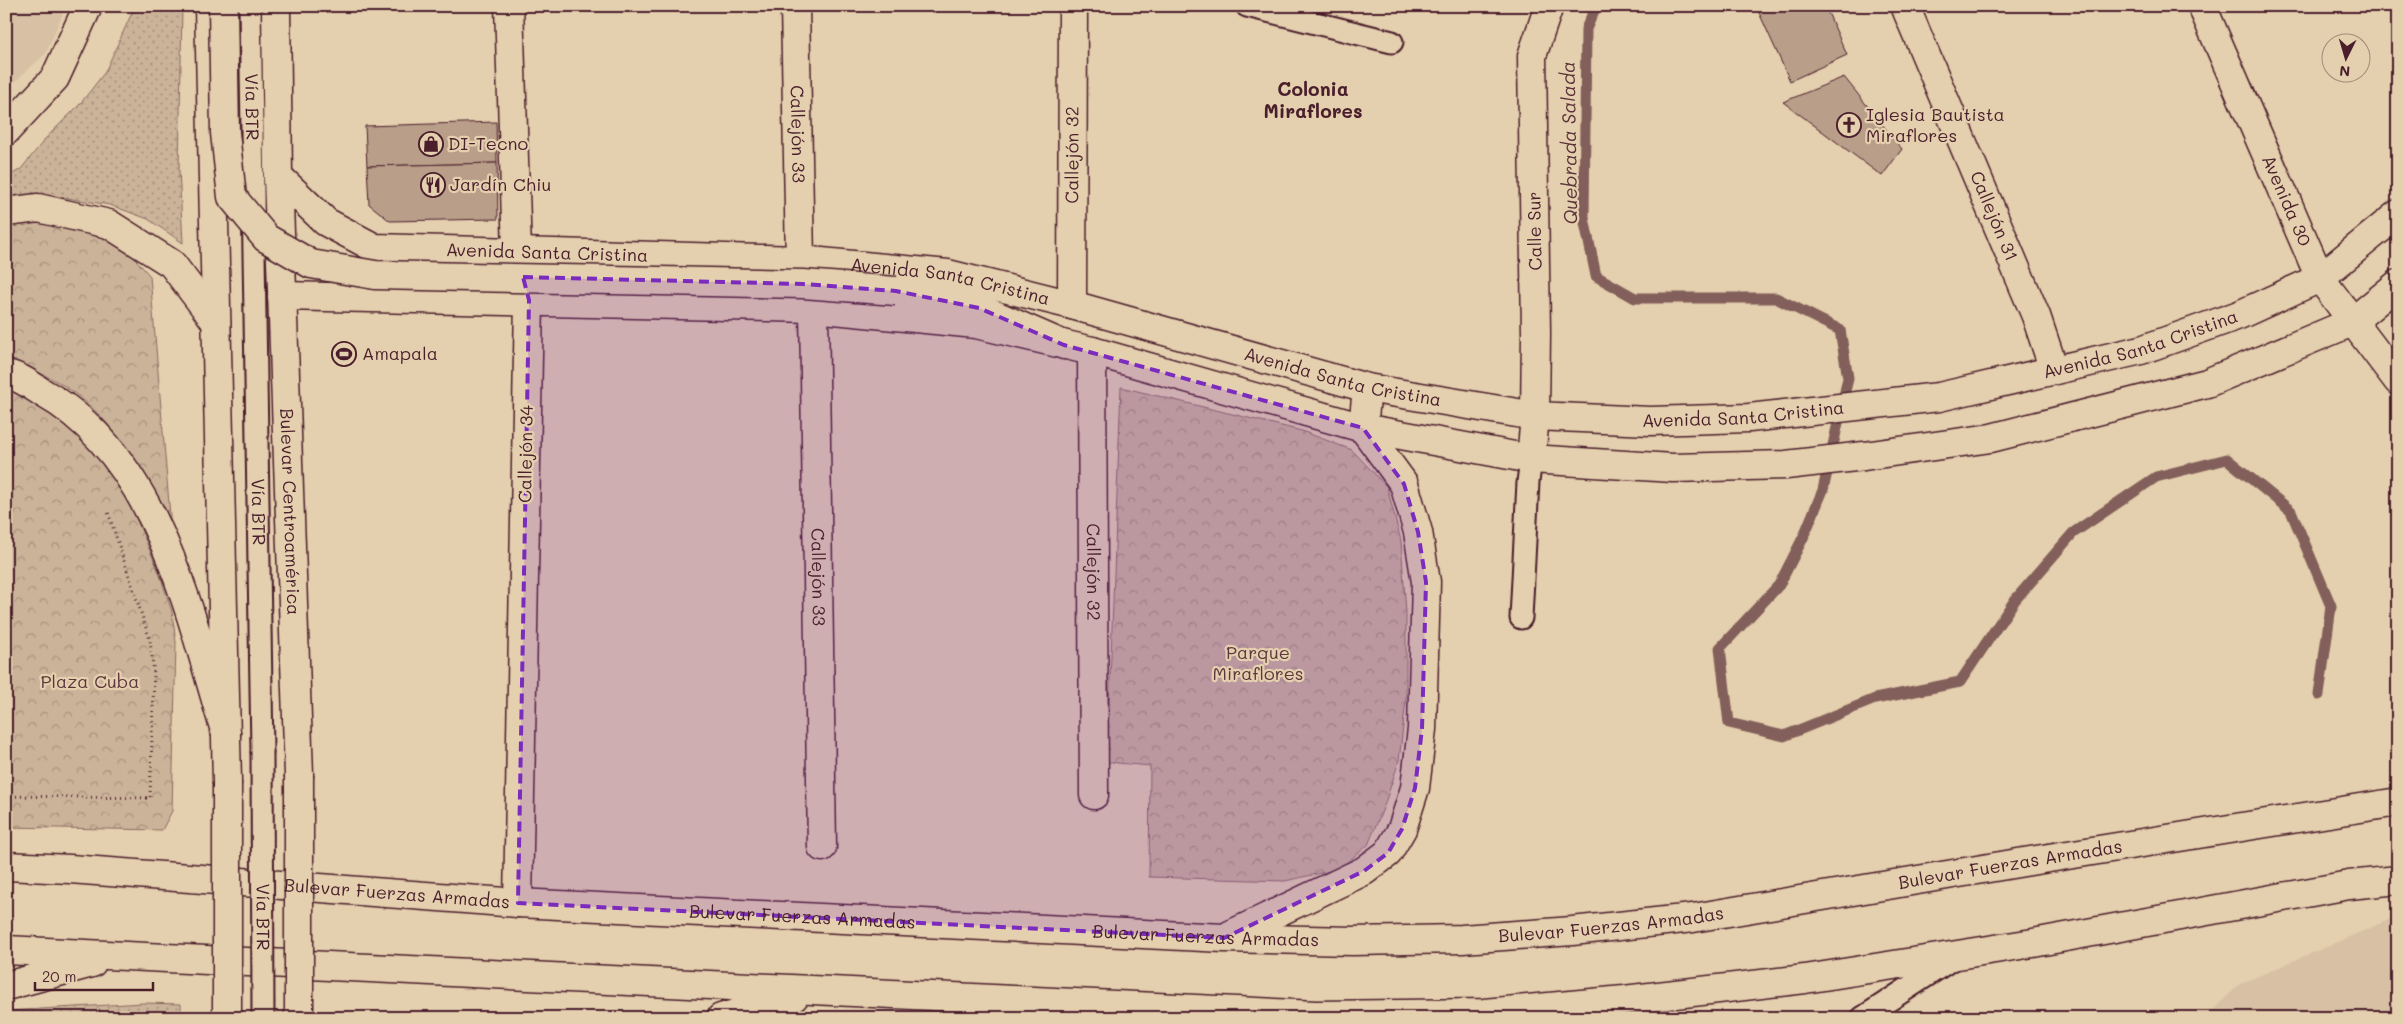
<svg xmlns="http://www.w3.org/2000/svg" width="2404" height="1024" viewBox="0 0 2404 1024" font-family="Mali,sans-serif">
<defs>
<pattern id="grass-dots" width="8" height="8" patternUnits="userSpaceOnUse" patternTransform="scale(1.25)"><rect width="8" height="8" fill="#cbb399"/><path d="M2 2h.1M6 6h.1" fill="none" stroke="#a7917d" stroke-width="1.8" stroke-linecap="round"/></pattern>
<pattern id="park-crowns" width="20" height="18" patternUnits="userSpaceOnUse" patternTransform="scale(1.25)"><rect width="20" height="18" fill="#cbb399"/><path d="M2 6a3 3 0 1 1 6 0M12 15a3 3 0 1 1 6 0" fill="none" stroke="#a7917d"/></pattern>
</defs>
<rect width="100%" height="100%" fill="#e4cfae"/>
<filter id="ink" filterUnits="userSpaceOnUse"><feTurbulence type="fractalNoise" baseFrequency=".02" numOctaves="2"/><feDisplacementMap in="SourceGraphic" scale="10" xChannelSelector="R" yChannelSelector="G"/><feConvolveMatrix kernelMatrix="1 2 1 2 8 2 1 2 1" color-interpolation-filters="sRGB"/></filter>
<g filter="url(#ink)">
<!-- built -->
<g fill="#d7c0a3">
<polygon points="6,6 66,6 46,53 6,90"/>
<polygon points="2398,916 2398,1018 2167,1018 2213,1010 2240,984"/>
</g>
<!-- grass -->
<g fill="url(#grass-dots)" stroke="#8a6962">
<polygon points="135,6 182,6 179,170 183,243 148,219 110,205 55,196 6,200 6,178 21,169 46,138 80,104 105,72"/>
<polygon points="144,1003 181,1004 181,1018 6,1018 6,1011"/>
</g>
<!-- park -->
<g fill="url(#park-crowns)" stroke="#8a6962">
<path d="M23,217l80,19 26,16 21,24 21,252c-24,-49 -52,-103 -98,-136 -19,-15 -44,-23 -67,-30v-137z"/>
<polygon points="6,386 19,390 95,445 134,513 159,572 172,612 176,642 172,811 162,830 6,827"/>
<polygon points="1121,387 1302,431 1352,450 1387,487 1401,541 1406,613 1406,700 1399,761 1384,806 1368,845 1339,869 1285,881 1149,877 1150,766 1107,762"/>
</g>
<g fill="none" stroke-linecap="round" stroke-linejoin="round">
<!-- stream -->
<polyline stroke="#825f5a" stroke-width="11" points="1596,6 1586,29 1584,218 1596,276 1635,298 1776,298 1840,330 1848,378 1823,490 1803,538 1779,585 1720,648 1729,723 1784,736 1875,699 1960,682 2015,600 2073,533 2156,477 2227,459 2291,511 2331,606 2319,695"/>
</g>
<!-- building -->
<g fill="#b99e8a" stroke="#4a1f2b">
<polygon points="1756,6 1825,6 1847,55 1790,81"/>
<polygon points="1844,77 1902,149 1882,176 1783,102"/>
<polygon points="496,122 497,163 367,166 365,126"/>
<polygon points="497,163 498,219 390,221 369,204 367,166"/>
</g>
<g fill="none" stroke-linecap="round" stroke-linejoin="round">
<defs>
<g id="service">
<path id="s1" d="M250,6l12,745"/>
<polyline points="1247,6 1392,42"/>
<polyline points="1521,618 1528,482 1531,459"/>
<polyline points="1862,1018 1954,958"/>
</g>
<g id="minor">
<polyline points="509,6 517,252 529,300 518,903"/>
<path id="s2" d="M795,6l5,254"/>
<path id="s3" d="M1905,6l131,310 18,54"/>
<path id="s4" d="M2202,6l118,272 78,103"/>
<path id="s5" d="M1072,305l1,-299"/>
<path id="s6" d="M814,308l8,539"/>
<path id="s7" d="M1092,351l2,444"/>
<polyline points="1363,428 1367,388"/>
<polyline points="1531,459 1535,416 1536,333 1532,56 1549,6"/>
</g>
<g id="tertiary">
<path id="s8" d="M278,176l48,46 49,26 425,12 148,14 124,31 295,83 168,28 115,5 99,-3 190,-21 202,-47 98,-35 81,-37 78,-64"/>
<polyline points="282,296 814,308 976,324 1092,351 1363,428 1531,459 1673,468 1786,465 1864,456 1991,438 2207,383 2352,322 2398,284"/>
</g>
<g id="primary">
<polyline points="209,6 227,782"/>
<path id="s9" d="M276,6l2,170 21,599"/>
<polyline points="896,291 979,308 1064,345"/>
</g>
<g id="trunk">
<polyline points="6,131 55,78 88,6"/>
<polyline points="6,212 38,208 109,224 172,264 216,322"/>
<path d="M6,374c13,2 26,12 37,19 116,64 147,224 183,341"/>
<path id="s10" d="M6,866l64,3 448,34 706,35 128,3 110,-2 110,-8 121,-13 337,-57 368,-59"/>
<polyline points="1230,935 1364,871 1388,853 1402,829 1415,788 1422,729 1426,582 1418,532 1404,484 1363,428"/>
<polyline points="6,950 1316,1015 1484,1013 1624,1000 1805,979 2033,943 2349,885 2398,880"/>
<polyline points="6,986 92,963"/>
<polyline points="721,1018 794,997"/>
</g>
</defs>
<!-- service casing -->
<use href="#service" stroke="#4a1f2b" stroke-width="25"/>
<!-- minor casing -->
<use href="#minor" stroke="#4a1f2b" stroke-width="31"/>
<!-- tertiary casing -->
<use href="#tertiary" stroke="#4a1f2b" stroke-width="31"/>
<!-- primary casing -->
<use href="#primary" stroke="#4a1f2b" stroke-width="31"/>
<!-- trunk casing -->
<use href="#trunk" stroke="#4a1f2b" stroke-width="31"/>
<!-- path -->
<polyline stroke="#4a1f2b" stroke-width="3" stroke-dasharray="1 4" stroke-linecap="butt" points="6,796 150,798 154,675 150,640 108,512"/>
<!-- service -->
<use href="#service" stroke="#e4cfae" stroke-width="21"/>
<!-- minor -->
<use href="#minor" stroke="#e4cfae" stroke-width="28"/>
<!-- tertiary -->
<use href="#tertiary" stroke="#e4cfae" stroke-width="28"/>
<!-- primary -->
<use href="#primary" stroke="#e4cfae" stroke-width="28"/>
<!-- trunk -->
<use href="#trunk" stroke="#e4cfae" stroke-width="28"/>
<defs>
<g id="service-bridge">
<path id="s11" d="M262,751l1,267"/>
</g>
<g id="primary-bridge">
<polyline points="223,6 225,133 232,197 266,238 311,264 375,275 803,284 896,291"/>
<polyline points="227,782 227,1018"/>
<polyline points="299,1018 299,775"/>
</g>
</defs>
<!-- service-bridge casing -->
<use href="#service-bridge" stroke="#4a1f2b" stroke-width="25" stroke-linecap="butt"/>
<!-- primary-bridge casing -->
<use href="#primary-bridge" stroke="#4a1f2b" stroke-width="31" stroke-linecap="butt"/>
<!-- service-bridge -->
<use href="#service-bridge" stroke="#e4cfae" stroke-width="21"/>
<!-- primary-bridge -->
<use href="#primary-bridge" stroke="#e4cfae" stroke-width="28"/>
</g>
</g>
<!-- marked area -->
<path fill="#7b2cbf" fill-opacity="0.2" stroke="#7b2cbf" stroke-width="4" stroke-dasharray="10 6" stroke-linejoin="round" d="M523,277l280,7 93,7 83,17 85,37 299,83 41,56 14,48 8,50 -4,147 -7,59 -13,41 -14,24 -24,18 -140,67 -706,-35 11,-603z"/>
<!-- icons -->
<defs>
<symbol id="church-ring" viewBox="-11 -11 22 22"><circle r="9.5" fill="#e4cfae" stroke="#4a1f2b" stroke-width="1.5"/><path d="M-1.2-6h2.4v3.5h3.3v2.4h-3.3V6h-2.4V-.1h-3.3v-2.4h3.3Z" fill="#4a1f2b"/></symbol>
<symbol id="shop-ring" viewBox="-11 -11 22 22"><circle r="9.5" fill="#e4cfae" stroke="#4a1f2b" stroke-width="1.5"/><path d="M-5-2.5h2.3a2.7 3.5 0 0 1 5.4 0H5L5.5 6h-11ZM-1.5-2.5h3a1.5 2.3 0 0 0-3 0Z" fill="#4a1f2b"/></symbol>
<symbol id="restaurant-ring" viewBox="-11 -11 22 22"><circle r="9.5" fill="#e4cfae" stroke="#4a1f2b" stroke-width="1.5"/><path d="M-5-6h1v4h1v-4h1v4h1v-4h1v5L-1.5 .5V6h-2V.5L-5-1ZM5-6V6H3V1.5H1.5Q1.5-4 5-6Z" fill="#4a1f2b"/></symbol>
<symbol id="stadium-ring" viewBox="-11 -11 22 22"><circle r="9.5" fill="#e4cfae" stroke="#4a1f2b" stroke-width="1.5"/><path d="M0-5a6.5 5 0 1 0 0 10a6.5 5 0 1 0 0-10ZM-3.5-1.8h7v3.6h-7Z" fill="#4a1f2b"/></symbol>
</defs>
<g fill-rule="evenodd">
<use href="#church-ring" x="1835" y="111" width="28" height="28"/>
<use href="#shop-ring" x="417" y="130" width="28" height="28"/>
<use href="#restaurant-ring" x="419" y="171" width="28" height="28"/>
<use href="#stadium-ring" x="330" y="340" width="28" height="28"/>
</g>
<g text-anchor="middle" stroke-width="4.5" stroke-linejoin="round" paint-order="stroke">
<!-- street labels -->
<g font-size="18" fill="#4a1f2b" stroke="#e4cfae">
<text dy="6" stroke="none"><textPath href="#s1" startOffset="101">Vía BTR</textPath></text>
<text dy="6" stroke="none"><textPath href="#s2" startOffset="128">Callejón 33</textPath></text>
<text dy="6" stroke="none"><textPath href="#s5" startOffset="150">Callejón 32</textPath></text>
<text dy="6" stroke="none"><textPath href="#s4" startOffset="212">Avenida 30</textPath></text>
<text dy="6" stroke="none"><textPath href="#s3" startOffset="228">Callejón 31</textPath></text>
<text transform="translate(1535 231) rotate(-91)" y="6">Calle Sur</text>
<text dy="6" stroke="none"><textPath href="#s8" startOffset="294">Avenida Santa Cristina</textPath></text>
<text dy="6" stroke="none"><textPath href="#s8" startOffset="699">Avenida Santa Cristina</textPath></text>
<text dy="6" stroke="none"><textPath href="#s8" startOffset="1914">Avenida Santa Cristina</textPath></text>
<text dy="6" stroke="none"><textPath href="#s8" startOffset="1104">Avenida Santa Cristina</textPath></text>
<text dy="6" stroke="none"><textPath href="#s8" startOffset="1509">Avenida Santa Cristina</textPath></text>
<text transform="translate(526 454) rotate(-89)" y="6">Callejón 34</text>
<text dy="6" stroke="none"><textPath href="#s1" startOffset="506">Vía BTR</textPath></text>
<text dy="6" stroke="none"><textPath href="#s9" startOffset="506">Bulevar Centroamérica</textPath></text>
<text dy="6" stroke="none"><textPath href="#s7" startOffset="221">Callejón 32</textPath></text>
<text dy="6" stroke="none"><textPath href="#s6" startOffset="269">Callejón 33</textPath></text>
<text dy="6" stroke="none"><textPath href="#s10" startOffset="2012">Bulevar Fuerzas Armadas</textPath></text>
<text dy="6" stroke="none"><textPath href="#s10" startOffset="392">Bulevar Fuerzas Armadas</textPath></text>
<text dy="6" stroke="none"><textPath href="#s11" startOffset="166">Vía BTR</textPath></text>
<text dy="6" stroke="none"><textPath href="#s10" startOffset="798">Bulevar Fuerzas Armadas</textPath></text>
<text dy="6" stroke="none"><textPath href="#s10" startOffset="1608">Bulevar Fuerzas Armadas</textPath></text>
<text dy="6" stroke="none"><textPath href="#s10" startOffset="1202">Bulevar Fuerzas Armadas</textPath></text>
</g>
<!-- poi labels -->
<g font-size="18" fill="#4a1f2b" stroke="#e4cfae" text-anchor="start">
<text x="1866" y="121">Iglesia Bautista<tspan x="1866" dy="21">Miraflores</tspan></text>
<text x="448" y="150">DI-Tecno</text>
<text x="450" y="191">Jardín Chiu</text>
<text x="362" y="360">Amapala</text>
</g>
<!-- park labels -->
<g font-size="18" fill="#5d353c" stroke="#e4cfae">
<text x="1258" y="659">Parque<tspan x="1258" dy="21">Miraflores</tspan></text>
<text x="90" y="688">Plaza Cuba</text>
</g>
<!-- neighbourhood labels -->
<g font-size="19" font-weight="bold" fill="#4a1f2b" stroke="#e4cfae">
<text x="1313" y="96">Colonia<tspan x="1313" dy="22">Miraflores</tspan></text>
</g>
<!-- water labels -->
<g font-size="19" font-style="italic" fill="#5d343b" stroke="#e4cfae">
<text transform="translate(1569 143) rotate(-91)" y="7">Quebrada Salada</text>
</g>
</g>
<!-- margin -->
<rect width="2404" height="1024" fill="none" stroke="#e4cfae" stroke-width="25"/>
<rect x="12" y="12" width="2379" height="999" fill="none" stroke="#4a1f2b" stroke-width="2" filter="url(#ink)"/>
<!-- north arrow -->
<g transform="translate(2346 58) rotate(185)"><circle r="24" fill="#e4cfae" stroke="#a6897a"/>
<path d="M0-4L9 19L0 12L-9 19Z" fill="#4a1f2b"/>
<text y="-8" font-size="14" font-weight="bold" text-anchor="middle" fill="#4a1f2b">N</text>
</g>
<!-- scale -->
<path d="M35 982v8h118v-8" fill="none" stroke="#4a1f2b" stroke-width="2.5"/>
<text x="42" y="982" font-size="15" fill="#4a1f2b" stroke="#e4cfae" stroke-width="4" paint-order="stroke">20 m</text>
</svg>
